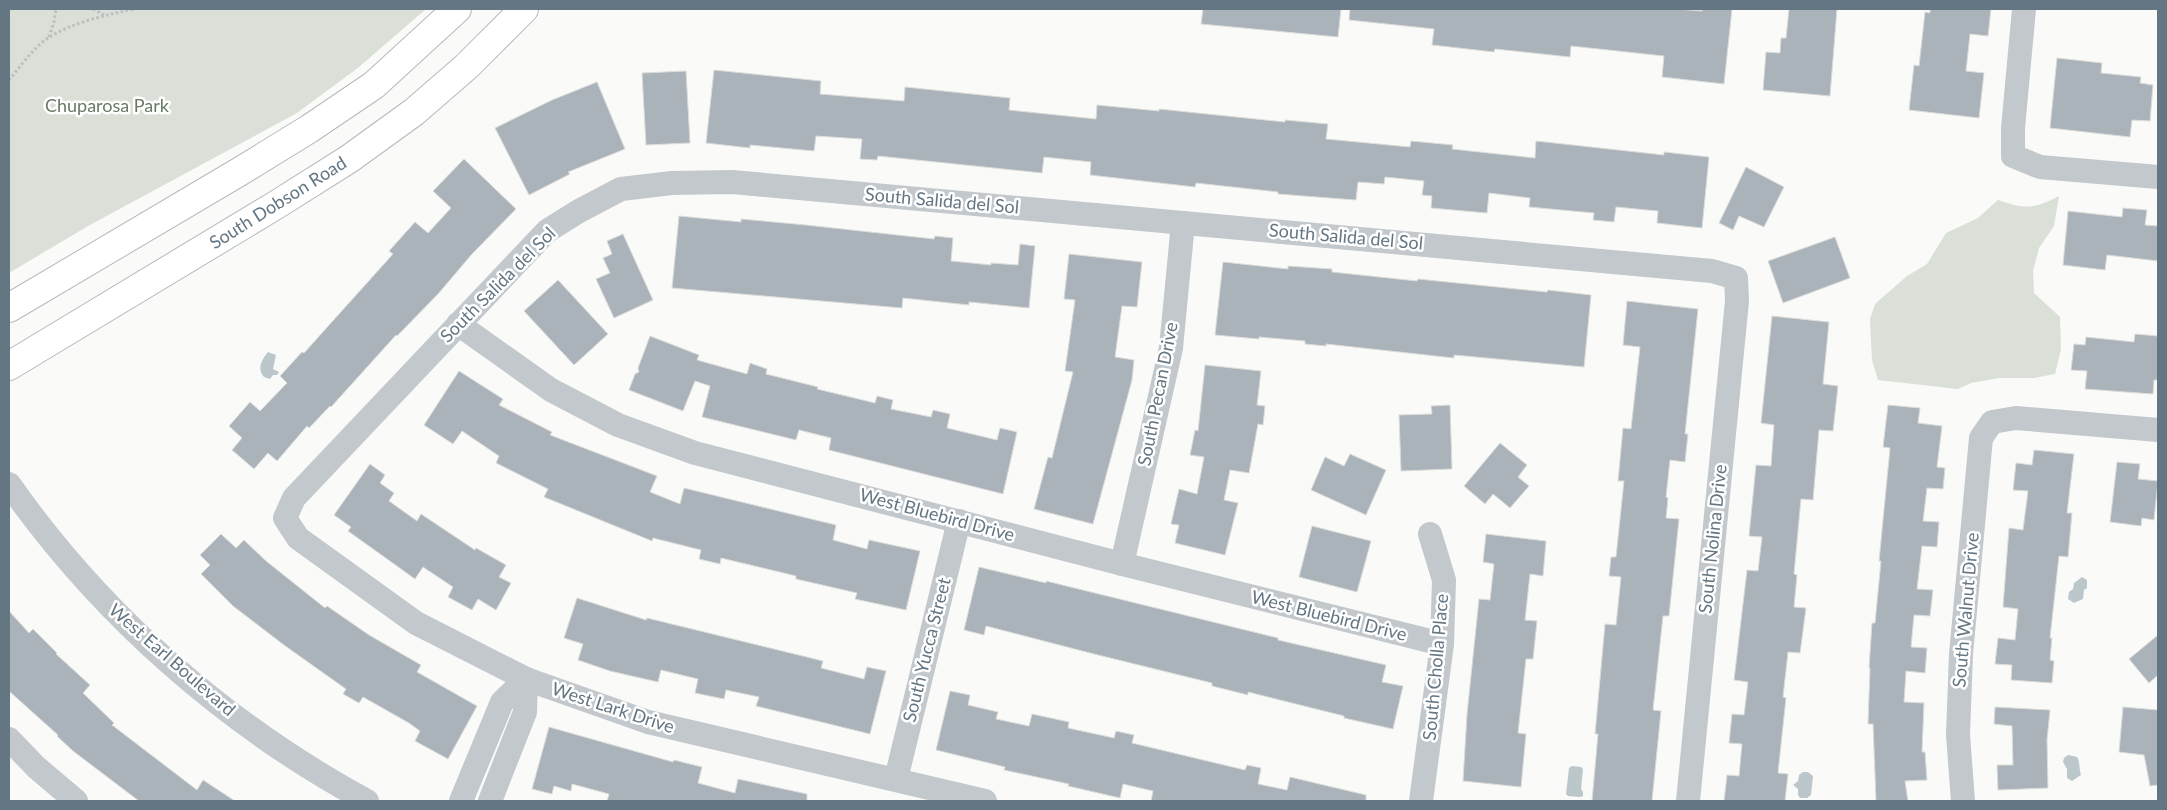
<svg xmlns="http://www.w3.org/2000/svg" width="2167" height="810" viewBox="0 0 2167 810" font-family="Lato,sans-serif">
<rect width="100%" height="100%" fill="#fafaf8"/>
<!-- green -->
<g fill="#dadfd7">
<polygon points="9,9 426,9 359,67 297,113 88,226 9,273"/>
<path d="M2059,196l-5,30 -15,22 -6,23 1,22 26,24 1,32 -6,25 -21,4h-35l-28,5 -13,6 -80,-9 -6,-20 -2,-41 5,-15 32,-28 20,-12 19,-31 32,-15 20,-18c27,9 34,10 61,-4z"/>
</g>
<!-- water -->
<g fill="#bbc7cb">
<path d="M268,352l8,3 -3,14 6,3 -2,3h-4l-3,4 -6,-2c-8,-9 -1,-19 4,-25z"/>
<polygon points="2082,577 2087,580 2087,588 2084,590 2083,599 2074,603 2068,599 2069,592 2073,589 2074,583"/>
<path d="M2068,755l9,2c3,4 2,13 4,18l-9,6 -5,-3v-9l-4,-7 1,-4z"/>
<polygon points="1572,766 1581,767 1583,769 1581,789 1583,792 1583,796 1580,797 1568,796 1566,794 1569,768"/>
<polygon points="1803,772 1808,772 1813,776 1811,795 1807,798 1800,798 1798,795 1798,789 1793,785 1798,781 1799,775"/>
</g>
<!-- building -->
<g fill="#aab3b9" stroke="#dcdcda">
<polygon points="1203,9 1341,9 1338,37 1201,24"/>
<polygon points="1350,9 1677,9 1702,11 1702,9 1732,9 1724,84 1662,77 1664,56 1571,46 1570,57 1495,49 1494,52 1432,45 1434,29 1349,20"/>
<polygon points="1789,9 1837,9 1830,96 1763,90 1766,52 1780,53 1781,38 1786,38"/>
<polygon points="1930,9 1991,9 1988,36 1970,34 1966,71 1984,73 1979,118 1909,110 1914,65 1919,66 1925,12 1930,13"/>
<polygon points="2057,58 2102,63 2101,73 2141,77 2140,83 2153,85 2150,121 2132,120 2130,137 2050,128"/>
<polygon points="714,70 821,81 820,94 904,101 905,87 1010,98 1009,110 1096,119 1097,105 1159,111 1159,109 1285,122 1285,120 1328,124 1326,139 1410,147 1411,141 1453,145 1452,149 1535,158 1536,141 1664,155 1664,152 1709,157 1702,228 1657,223 1658,211 1616,207 1614,222 1593,220 1594,213 1529,207 1530,198 1489,193 1487,213 1431,208 1432,196 1422,195 1424,181 1385,177 1384,184 1358,182 1356,200 1278,194 1278,192 1196,183 1195,187 1090,175 1091,162 1044,157 1042,173 878,156 877,160 860,159 862,139 816,136 814,151 750,145 750,148 706,143"/>
<polygon points="686,71 690,143 646,145 642,73"/>
<polygon points="597,82 625,149 568,172 570,174 529,195 495,128 552,100"/>
<polygon points="464,159 516,209 472,254 438,294 397,336 396,335 331,407 330,406 309,428 307,426 277,461 268,453 254,469 232,450 242,438 229,426 250,402 260,411 287,383 280,376 302,352 304,353 393,254 389,251 415,222 428,233 451,208 433,191"/>
<polygon points="1746,167 1784,187 1764,227 1739,216 1733,230 1719,223"/>
<polygon points="2123,208 2147,210 2145,225 2158,226 2158,261 2107,255 2105,270 2063,265 2068,211 2122,217"/>
<polygon points="679,216 741,222 741,219 806,225 934,239 935,236 953,238 951,261 991,265 991,263 1018,265 1020,244 1035,246 1029,308 969,302 969,305 903,298 902,308 672,288"/>
<polygon points="623,234 653,300 614,318 596,279 610,273 603,258 612,254 607,241"/>
<polygon points="1835,237 1850,278 1783,303 1768,261"/>
<polygon points="1069,254 1142,262 1137,307 1122,306 1115,357 1134,360 1132,380 1093,524 1034,509 1048,457 1052,458 1073,372 1065,371 1075,300 1064,299"/>
<polygon points="1223,262 1288,269 1288,266 1332,269 1332,272 1417,281 1418,279 1547,292 1548,290 1591,295 1584,367 1454,355 1454,358 1326,344 1326,346 1305,344 1305,341 1259,337 1259,339 1215,335"/>
<polygon points="558,280 608,334 574,365 524,311"/>
<polygon points="1627,301 1698,309 1685,434 1688,434 1685,462 1670,460 1666,497 1668,498 1666,518 1679,519 1669,616 1663,616 1653,710 1661,711 1652,801 1592,801 1598,734 1595,734 1605,624 1616,625 1621,577 1609,576 1611,557 1616,557 1624,481 1618,481 1623,428 1631,429 1640,347 1623,345"/>
<polygon points="1772,316 1829,322 1823,384 1838,386 1833,431 1819,430 1813,500 1801,499 1794,574 1797,575 1794,607 1806,608 1800,653 1788,652 1783,697 1786,698 1778,773 1788,774 1785,801 1724,801 1727,775 1739,776 1742,744 1729,743 1732,714 1744,715 1748,682 1734,680 1747,570 1758,571 1762,537 1749,536 1756,465 1771,466 1774,425 1761,423"/>
<polygon points="2135,334 2158,336 2158,380 2154,380 2153,394 2085,389 2087,371 2071,370 2074,344 2085,345 2086,337 2134,342"/>
<polygon points="650,336 699,355 697,360 747,374 750,363 767,369 766,374 818,387 817,389 875,403 877,396 893,400 891,409 931,417 933,410 950,414 947,428 997,440 1000,428 1017,432 1003,494 829,450 831,438 799,430 796,440 702,417 710,386 695,381 683,411 629,390 635,374 639,372 638,368"/>
<polygon points="1205,365 1261,371 1257,405 1265,406 1263,425 1258,424 1249,473 1230,470 1224,500 1238,503 1225,555 1175,543 1179,525 1171,524 1179,489 1197,494 1204,457 1190,455 1195,430 1198,431"/>
<polygon points="459,371 503,399 499,405 552,432 550,435 657,476 650,492 680,504 684,488 836,525 833,540 867,549 869,540 920,551 906,610 855,599 857,593 796,579 796,576 721,558 720,564 699,559 701,550 653,538 652,541 544,497 548,489 496,463 499,456 462,431 453,444 424,425"/>
<polygon points="1450,405 1452,469 1401,471 1399,415 1432,414 1431,406"/>
<polygon points="1888,405 1920,408 1918,423 1942,426 1937,467 1945,468 1943,489 1927,488 1923,521 1939,522 1937,547 1922,546 1917,589 1933,590 1930,616 1914,615 1911,647 1927,648 1925,673 1906,671 1904,702 1924,703 1922,752 1925,752 1927,780 1905,781 1908,801 1876,801 1873,724 1868,724 1870,668 1869,668 1872,623 1875,623 1881,561 1879,561 1890,448 1883,447"/>
<polygon points="1500,443 1527,465 1518,477 1529,486 1510,508 1493,494 1485,504 1464,486"/>
<polygon points="2034,450 2074,454 2067,513 2072,513 2068,557 2059,556 2050,638 2052,638 2050,660 2054,661 2052,683 2011,680 2012,665 1995,664 1998,638 2015,640 2018,609 2003,607 2009,528 2023,530 2028,491 2013,490 2016,463 2032,465"/>
<polygon points="1350,454 1386,470 1366,515 1311,490 1325,457 1344,466"/>
<polygon points="2117,462 2140,464 2138,479 2158,481 2154,520 2142,518 2141,526 2110,522"/>
<polygon points="370,464 385,475 380,483 394,493 389,501 417,521 421,514 475,550 476,548 506,565 499,577 511,583 496,610 478,599 472,610 448,597 453,587 423,567 415,579 348,531 351,527 334,515"/>
<polygon points="1312,526 1371,541 1357,592 1299,577"/>
<polygon points="221,534 236,548 244,540 266,561 325,608 327,606 369,635 421,665 417,672 477,706 448,759 415,741 420,731 409,723 363,697 359,703 343,694 346,689 284,645 233,606 201,574 210,565 200,555"/>
<polygon points="1486,534 1546,541 1543,576 1530,574 1525,620 1537,621 1533,659 1526,659 1518,733 1526,734 1521,787 1463,781 1467,714 1479,599 1490,600 1494,564 1483,562"/>
<polygon points="979,567 1046,583 1046,581 1278,638 1278,640 1386,665 1382,682 1403,686 1393,729 1344,718 1344,716 1248,692 1248,695 1212,686 1212,683 1090,653 986,626 984,635 964,630"/>
<polygon points="577,598 646,620 647,618 823,661 821,668 864,679 867,667 886,671 870,734 756,706 759,697 726,690 724,699 695,693 698,679 661,670 658,682 610,671 578,660 583,644 564,638"/>
<polygon points="9,611 29,633 33,629 57,653 56,654 90,685 83,693 114,723 112,725 197,790 203,780 235,801 139,801 73,751 57,736 58,735 9,691"/>
<polygon points="2158,635 2158,675 2149,683 2129,659"/>
<polygon points="950,691 970,695 968,705 998,712 996,719 1029,726 1032,714 1069,722 1068,728 1114,738 1116,731 1134,735 1132,743 1245,770 1247,765 1261,768 1258,784 1287,790 1290,777 1366,795 1366,801 1151,801 1153,791 1123,784 1120,798 1068,786 1069,784 1004,770 1005,767 936,750"/>
<polygon points="1995,707 2050,710 2047,740 2048,788 1998,790 1997,765 2013,765 2012,726 1994,724"/>
<polygon points="2123,707 2158,710 2158,785 2150,786 2144,755 2119,752"/>
<polygon points="549,727 673,762 674,760 702,767 698,783 735,793 738,779 807,794 807,801 607,801 609,794 572,784 571,791 554,786 552,794 532,789"/>
</g>
<g fill="none" stroke-linecap="round" stroke-linejoin="round">
<defs>
<g id="major">
<polyline points="9,308 239,172 309,129 374,85 457,9"/>
<polyline points="9,366 276,205 349,159 414,112 467,66 524,9"/>
</g>
</defs>
<!-- major casing -->
<use href="#major" stroke="#b5babe" stroke-width="30"/>
<!-- path -->
<g stroke="#bbbfc2" stroke-width="3" stroke-dasharray="2.5 2.5" stroke-linecap="butt">
<polyline points="93,9 104,15"/>
<polyline points="49,37 54,22 56,9"/>
<path d="M9,80c12,-14 23,-31 39,-42 22,-15 61,-24 87,-29"/>
</g>
<!-- minor -->
<g stroke="#c3c8cc" stroke-width="24">
<polyline points="2024,9 2013,128 2013,156 2040,167 2158,177"/>
<polyline points="458,324 551,390 618,425 695,453 1122,564 1442,644"/>
<path d="M9,484c92,131 217,241 358,317"/>
<polyline points="1122,564 1171,348 1183,223"/>
<polyline points="9,739 36,767 76,801"/>
<polyline points="896,779 959,521"/>
<polyline points="461,801 502,702 526,679"/>
<polyline points="490,801 525,712 526,679"/>
<polyline points="985,801 648,722 526,679 416,623 298,538 285,518 294,498 547,231 579,211 621,189 672,183 732,182 1712,271 1736,278 1737,301 1688,801"/>
<polyline points="1421,801 1442,644 1444,580 1430,534"/>
<polyline points="1963,801 1958,735 1961,654 1981,438 1992,422 2016,418 2158,430"/>
</g>
<!-- major -->
<use href="#major" stroke="#fff" stroke-width="28"/>
</g>
<g text-anchor="middle" stroke-width="5" stroke-linejoin="round" paint-order="stroke">
<!-- park labels -->
<g font-size="18" fill="#687a64" stroke="#fff">
<text x="107" y="112">Chuparosa Park</text>
</g>
<!-- street labels -->
<g font-size="18" fill="#657683" stroke="#fff">
<text transform="translate(942 201) rotate(5)" y="6">South Salida del Sol</text>
<text transform="translate(278 203) rotate(-32)" y="6">South Dobson Road</text>
<text transform="translate(1346 237) rotate(5)" y="6">South Salida del Sol</text>
<text transform="translate(498 285) rotate(-45)" y="6">South Salida del Sol</text>
<text transform="translate(1158 394) rotate(-79)" y="6">South Pecan Drive</text>
<text transform="translate(937 515) rotate(15)" y="6">West Bluebird Drive</text>
<text transform="translate(1713 539) rotate(-84)" y="6">South Nolina Drive</text>
<text transform="translate(1966 610) rotate(-85)" y="6">South Walnut Drive</text>
<text transform="translate(1329 616) rotate(14)" y="6">West Bluebird Drive</text>
<text transform="translate(927 650) rotate(-76)" y="6">South Yucca Street</text>
<text transform="translate(172 660) rotate(41)" y="6">West Earl Boulevard</text>
<text transform="translate(1436 667) rotate(-85)" y="6">South Cholla Place</text>
<text transform="translate(613 708) rotate(18)" y="6">West Lark Drive</text>
</g>
</g>
<!-- border -->
<rect width="2167" height="810" fill="none" stroke="#657683" stroke-width="20"/>
</svg>
